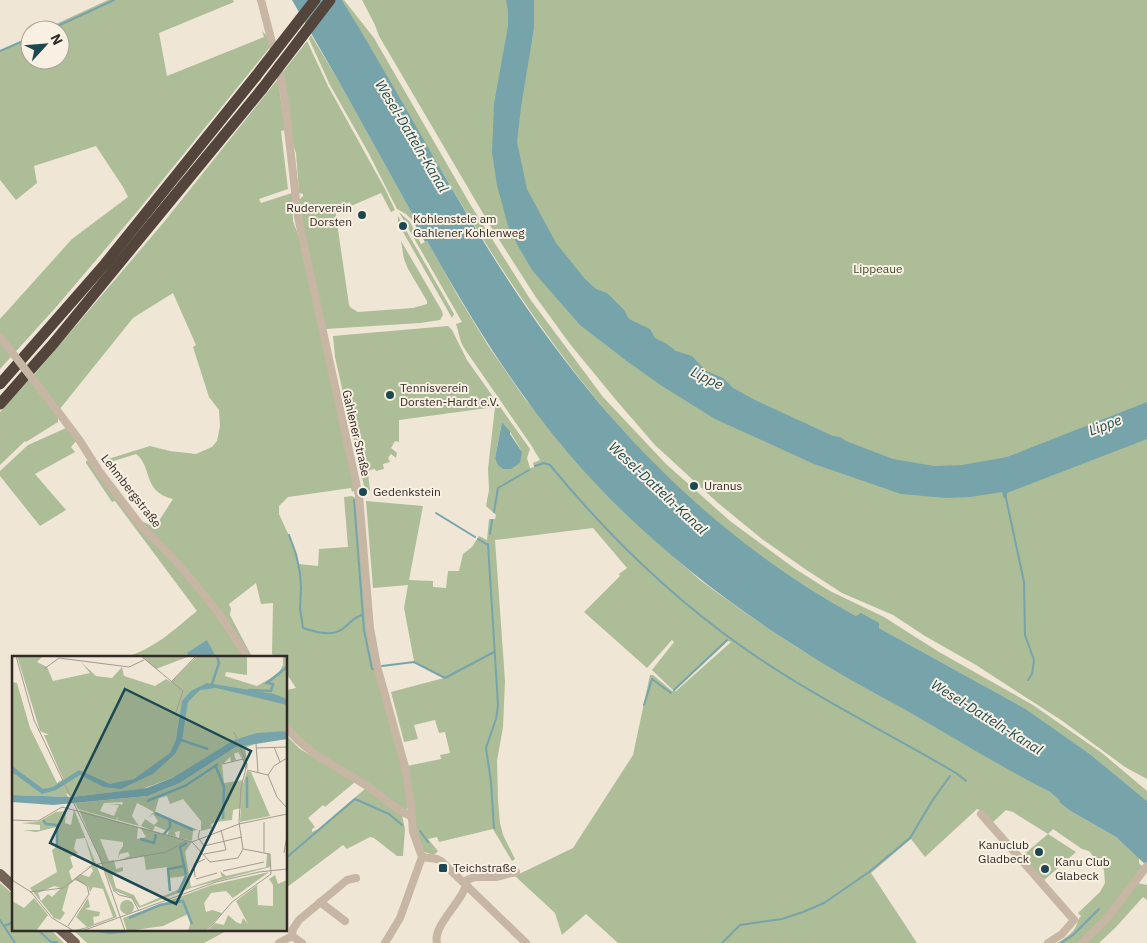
<svg xmlns="http://www.w3.org/2000/svg" width="1147" height="943" viewBox="0 0 1147 943" font-family="'IBM Plex Sans',sans-serif">
<rect width="100%" height="100%" fill="#efe6d6"/>
<!-- green -->
<g fill="#adbd97" fill-rule="evenodd">
<polygon points="108,0 233,0 234,2 159,33 167,76 264,37 262,31 268,37 271,46 136,213 57,306 0,369 0,319 72,239 128,197 123,187 96,146 34,166 37,183 16,200 0,180 0,50 30,37 30,60 60,60 60,30 43,30"/>
<path d="M342,0h2l30,38 96,166 60,95 73,98 63,67 64,57 64,47 36,23 54,26 55,35 94,53 69,48 45,38v10l-57,-47 -64,-45 -147,-81 -1,-3 -18,-10 -4,1c-73,-40 -141,-90 -199,-149 -133,-135 -219,-306 -315,-467z"/>
<polygon points="362,0 1147,0 1147,779 1125,767 1061,720 976,665 925,636 893,615 842,593 805,569 762,539 718,503 655,445 616,400 570,344 535,296 491,227 379,36 375,25"/>
<polygon points="311,35 338,80 415,219 413,221 406,214 397,209 368,152 330,85 309,39"/>
<polygon points="307,41 328,86 385,189 395,210 391,212 381,193 351,206 350,202 335,209 349,305 351,308 358,312 413,308 427,304 427,301 408,269 404,259 401,241 442,311 443,315 440,320 420,323 326,329 305,236 299,200 303,196 303,194 299,193 296,153 292,141 283,72"/>
<path d="M278,79l7,51 -4,1 7,58 -29,10 2,4 31,-10 1,28 7,19 55,250 -3,2 -1,-4 -63,9 -9,9v8l12,26 8,24 19,2 1,-17 29,-2 -4,-50 8,-1 5,3 8,110 38,162 5,36 -2,3 -89,-56 -28,-27 -3,-4v-33l10,-2 -10,-15v-16h-10l-4,-3 1,-51 -12,1 -5,-21 -27,21 2,5 -1,6 22,42h-4l-23,-39 -84,-97 14,6 18,-28c-31,-7 -20,-32 -37,-45l-29,9 -2,-3 45,-14 20,5 26,3 16,-7 5,-6 3,-15 -1,-16 -10,-13 -16,-50 3,-2 -23,-52 -40,25 -74,92 -26,-34 131,-154z"/>
<path d="M399,212l11,10 11,22 6,-3 32,57 30,49 36,52 134,145 41,36 44,32 52,35 254,145 9,8 1,3 12,9 44,25 23,21v5l4,4 -23,33 -41,43h-22c6,-4 14,-8 18,-15 3,-4 2,-8 6,-12l-3,-3 22,-21 5,-9 -1,-13 -15,-19 -7,-2 -29,-20 -5,5 28,18 -33,29 -21,-25 26,-22 -35,-22 -7,-2 -13,12 -10,-11 -6,-2 -52,48 -14,-18 -40,34 46,70h-299l-32,-29 -24,21 -7,-22 -40,-37 58,-28 60,-93 17,-80h3l19,16h4l55,-49 -3,-1 -54,50 -22,-21 22,-28 -2,-2 -25,28 -63,-56 36,-36 -1,-2 8,-6 -34,-40 -98,12 10,141 -2,46 -6,34 1,39 2,23 3,12 12,24 -3,2 -19,-32 -54,13 -2,-5 -9,2 10,12 -4,4 -10,-3 -8,-23 -9,-63 34,-7 -1,-4 10,-2 -5,-21 -6,1 -4,-13 -21,5 4,14 -14,3 -13,-50 53,-14 -30,-17 -10,-53 4,-23 -35,3 -7,-87 57,5 -14,74 24,1v6l13,1 2,-17h11l4,-17 9,-7 7,-11 8,4 2,-21h6l1,-4 -10,-9 3,-16 -1,-21 7,-62 -96,13v22l-4,-1 -4,7 6,5 -1,5 -5,-4 -3,4 2,4 -7,2 1,5 -8,2 -1,-2 -5,1 -2,3 2,18 -6,-5 -29,-129 -2,-21 115,-10 4,4 15,30 63,89 -3,9 3,10 4,-1 -1,-4 7,-3 -9,-15 -67,-97c-5,-8 -5,-16 -8,-24l6,-2zM502,422l7,8 12,20 -26,8z"/>
<polygon points="398,216 454,314 452,318 403,232 398,222"/>
<polygon points="30,379 58,418 58,422 26,442 25,441 0,465 0,412"/>
<polygon points="66,428 76,441 71,447 75,452 35,474 66,510 40,526 0,476 0,471 28,445"/>
<path d="M89,460l109,129 46,68h-119c28,-7 50,-28 72,-46l-82,-110 -3,1 -26,-39v-2z"/>
<polygon points="286,735 300,749 355,782 325,807 323,805 308,818 315,827 312,829 312,832 318,829 366,788 402,815 405,829 403,856 397,856 374,838 370,837 347,849 343,845 286,888"/>
<polygon points="0,883 14,895 14,929 50,929 64,943 0,943"/>
<polygon points="1138,883 1147,885 1147,900 1143,897 1116,927 1099,943 1084,943"/>
<polygon points="72,929 109,929 118,932 132,929 230,929 204,943 87,943"/>
</g>
<!-- water -->
<g fill="#77a4ab">
<path d="M292,0h50c50,81 95,166 145,247 94,152 210,282 369,369l5,-3 18,10v5l147,81 64,45 57,47v65l-31,-29 -44,-25 -12,-9 -1,-3 -9,-8c-47,-24 -94,-53 -141,-80 -38,-21 -77,-42 -114,-66 -83,-53 -162,-117 -226,-192 -56,-66 -100,-138 -142,-213l-2,1 -12,-21 2,-2 -77,-139z"/>
<polygon points="506,0 534,0 534,28 521,107 517,142 527,189 556,243 585,279 596,289 607,293 624,310 629,319 650,329 655,338 667,344 676,351 692,356 706,371 723,378 733,388 755,400 833,436 840,437 846,441 893,459 934,466 962,465 1007,457 1147,402 1147,439 1007,493 1007,499 1004,498 1002,492 970,497 946,498 901,494 814,464 715,419 662,386 628,362 580,325 532,270 518,246 508,226 497,185 492,152 493,129 494,104 508,26 508,10"/>
<polygon points="502,422 510,431 510,434 522,452 520,463 511,469 503,469 498,465 495,458"/>
<polygon points="207,640 216,657 189,657 187,653"/>
</g>
<g fill="none" stroke-linecap="round" stroke-linejoin="round">
<!-- stream -->
<g stroke="#77a4ab" stroke-width="2">
<polyline points="49,30 114,0"/>
<polyline points="0,51 30,38"/>
<path d="M535,466l9,-3 6,2c55,67 119,130 191,181 68,48 143,85 215,127l10,8"/>
<polyline points="1006,498 1024,582 1025,635 1034,660 1032,674 1028,680"/>
<polyline points="354,500 364,630 372,669 373,669"/>
<polyline points="494,512 498,488 529,470"/>
<polyline points="436,513 475,537"/>
<polyline points="490,534 492,520"/>
<path d="M289,535l7,19 4,19 1,15 -1,20 3,20c9,3 27,8 36,3 9,-4 12,-13 23,-16"/>
<polyline points="478,539 488,545"/>
<polyline points="488,544 498,705 496,719 486,748 491,782 494,828"/>
<polyline points="382,666 414,662 445,678 494,652"/>
<polyline points="674,690 727,640"/>
<polyline points="644,705 652,679 671,693"/>
<polyline points="420,831 428,842"/>
<polyline points="286,858 355,799 389,814 402,825"/>
<polyline points="0,920 15,943"/>
<polyline points="4,926 14,922"/>
<polyline points="37,929 51,942 57,942"/>
<path d="M93,929c16,7 31,3 47,0"/>
<polyline points="722,943 740,925 782,919 803,912 824,903 869,872 910,838 932,801 950,776"/>
<polyline points="1061,943 1073,935 1099,909"/>
</g>
<!-- minor -->
<g stroke="#c6b6a3" stroke-width="8">
<polyline points="261,0 275,54"/>
<polyline points="278,65 284,94 298,217 359,496 370,628 377,666 405,767 411,805 413,832 422,857 400,918 385,943"/>
<polyline points="53,405 80,441 99,471 141,526 174,559 206,597 223,619 247,657"/>
<path d="M286,727c22,28 52,40 81,59 15,10 28,23 45,31"/>
<polyline points="981,814 1074,920 1062,934 1048,943"/>
<polyline points="422,857 437,859 441,861 526,943"/>
<polyline points="320,902 345,921"/>
<polyline points="292,936 293,929 299,920 347,880 356,878"/>
<polyline points="279,943 292,936 302,943"/>
<path d="M437,943c-5,-18 29,-44 30,-63l8,-3h21l20,-5"/>
<polyline points="1082,943 1105,921 1147,866"/>
</g>
<!-- major -->
<g stroke="#746356" stroke-width="10">
<polyline points="0,874 14,887"/>
<polyline points="60,929 75,943"/>
</g>
<!-- highway -->
<g stroke="#53453c" stroke-width="11">
<polyline points="0,384 105,264 256,76"/>
<polyline points="0,404 53,344 262,89"/>
</g>
<!-- minor-bridge -->
<polyline stroke="#c6b6a3" stroke-width="8" points="0,337 53,405"/>
<!-- highway-bridge -->
<g stroke="#53453c" stroke-width="11">
<polyline points="256,76 315,0"/>
<polyline points="262,89 330,0"/>
</g>
</g>
<!-- markers -->
<g fill="#1c4951" stroke="#f8f0e2" stroke-width="2">
<circle cx="362" cy="215" r="5"/>
<circle cx="403" cy="226" r="5"/>
<circle cx="390" cy="395" r="5"/>
<circle cx="694" cy="486" r="5"/>
<circle cx="363" cy="492" r="5"/>
<circle cx="1039" cy="852" r="5"/>
<rect x="438" y="863" width="10" height="10" rx="2.5"/>
<circle cx="1045" cy="869" r="5"/>
</g>
<g text-anchor="middle" stroke-width="4" stroke-linejoin="round" paint-order="stroke">
<!-- poi labels -->
<g font-size="12" fill="#322a25" stroke="#f8f0e2" text-anchor="start">
<text x="352" y="212" text-anchor="end">Ruderverein<tspan x="352" dy="14">Dorsten</tspan></text>
<text x="413" y="223">Kohlenstele am<tspan x="413" dy="14">Gahlener Kohlenweg</tspan></text>
<text x="400" y="392">Tennisverein<tspan x="400" dy="14">Dorsten-Hardt e.V.</tspan></text>
<text x="704" y="490">Uranus</text>
<text x="373" y="496">Gedenkstein</text>
<text x="1029" y="849" text-anchor="end">Kanuclub<tspan x="1029" dy="14">Gladbeck</tspan></text>
<text x="1055" y="866">Kanu Club<tspan x="1055" dy="14">Glabeck</tspan></text>
<text x="453" y="872">Teichstraße</text>
</g>
<!-- park labels -->
<g font-size="12" fill="#3e4f2a" stroke="#f8f0e2">
<text x="878" y="273">Lippeaue</text>
</g>
<!-- street labels -->
<g font-size="12" fill="#322a25" stroke="#f8f0e2">
<text transform="translate(356 433) rotate(77)" y="4">Gahlener Straße</text>
<text transform="translate(131 491) rotate(52)" y="4">Lehmbergstraße</text>
</g>
<!-- water labels -->
<g font-size="14" font-style="italic" fill="#1c4951" stroke="#f8f0e2">
<text transform="translate(412 136) rotate(59)" y="5">Wesel-Datteln-Kanal</text>
<text transform="translate(707 378) rotate(26)" y="5">Lippe</text>
<text transform="translate(1105 425) rotate(-21)" y="5">Lippe</text>
<text transform="translate(658 488) rotate(43)" y="5">Wesel-Datteln-Kanal</text>
<text transform="translate(987 717) rotate(32)" y="5">Wesel-Datteln-Kanal</text>
</g>
</g>
<!-- overview -->
<g transform="translate(12 656)">
<rect width="275" height="275" fill="#efe6d6"/>
<path d="M5,0h26l-6,6 10,5 6,14 37,-8 -9,-11 15,14 16,2 10,-11 2,9 31,10 11,-7 5,3 26,-26h50v19l-21,-3 -1,4 32,10 21,-12 5,-9v-9h4v75l-50,8 -65,39 -30,11 -70,8 -6,-4 2,4 -56,-2v-113l5,1 13,45 27,55 6,-4 -19,-44h5l-9,-4zM129,0h49l-34,13zM275,83l-27,3 -15,6 3,21 -10,-17 -8,4 4,-2 2,6 -5,2 -1,-5 -8,8 2,18 19,-3v4l4,-13 4,1 19,44 -30,6 2,-33 -1,19 -8,2 -1,10 -16,2 -5,2 1,4 -11,3v-10l-18,-22 -13,5 -3,-8 -8,2 -4,14 43,18 -5,1 -1,10 -13,-3 1,-7 -5,1 1,5 -8,-2 1,-7 -4,2 -10,-4 -2,5 -12,-5 4,-7 9,6 4,-4 -5,-7 -6,4 7,-6 -17,-9 -5,13 7,10 -22,-6 1,-4 -2,4 -38,-11 -3,-6 73,-7 32,-13 56,-36 30,-7zM111,146l-1,3 -2,-1 -12,1h11l-5,11 -14,-5 4,-8zM62,153l43,108 -38,14 -4,-1 12,-3 -11,-10 12,-19 2,9 -5,2 15,3 -1,4 -6,1 1,7 19,-7 -10,-28 -10,-2 -3,5 -2,-6 -13,-6 -6,5 -7,25 3,3 -5,7 -6,-2 -24,-30 27,-16 -5,-22 5,-4v-19l-21,5 -13,-2h17v-5l-19,-2 17,-1 18,-10 10,-1 -1,12 6,2zM73,182l8,26 -10,6 8,-4 2,5 -4,6 -9,-3 -8,7 -3,-10 4,-4 -3,-10 8,-4 -4,-4 2,-10zM42,230l7,2 -9,9 -4,-3 -7,7 -3,-8zM67,154l59,17 -1,12 9,-2 -6,-10 52,15 -7,10 6,35 31,-10 -2,-6 6,5 40,-9 1,-13 -15,-4 18,4v13l-79,21 -52,20 -7,-10 -19,-8zM88,183l23,3v4l-4,6 -1,7 2,-5 8,-2 2,4 -13,5 27,-5 2,14 21,-3 3,24v-13l15,-2 -3,12 -42,18 -6,-11 -18,-7 -4,-14 11,-3v-4l-7,2 -2,-9 -5,1zM257,216l-36,26 -7,-7 -15,2 -7,10 2,9 6,-2 10,3 -16,18h-18l3,-10 -3,-7 -25,12 -36,5 -4,-13 89,-33zM263,219l3,9 9,-4v51h-79l7,-8 9,2 4,-10 8,7 5,2 2,-6 5,6 -12,-23 21,-16 1,20 15,1v-21l-4,-6zM22,242l14,17 -12,16h-24v-30l12,7zM108 251a7 7 0 1 1 14 0a7 7 0 1 1-14 0Z" fill="#adbd97" fill-rule="evenodd"/>
<path d="M195,27l67,11 13,5v6l-71,-17 -16,2 -12,12 -6,38 -7,14 -22,20 -32,15 -17,-2 -24,-12 -24,15 -14,4 -30,-22v-6l31,23 10,-2 26,-17 31,14 24,-5 36,-26 6,-13 6,-39 9,-10zM275,75v8l-51,8 -56,36 -32,13 -95,9 -41,-3v-7l60,2 75,-9 25,-10 62,-38 23,-7z" fill="#77a4ab"/>
<path fill="none" stroke="#77a4ab" stroke-width="2.5" d="M200,28l7,-21 -2,-7M236,34l23,1 2,-7 -6,-1 20,-16M169,84l27,9M204,111l8,20 -1,32M135,145l38,-15 33,-22M235,152v-31M143,157l38,17M31,164l3,4 11,1v21M152,178l6,-7v-7M128,183l14,4 2,-9M174,219l-6,-28 7,-4M158,235l-2,-22 17,-3M166,237l8,-17M117,262l31,-13 23,-4 9,23"/>
<path fill="none" stroke="#a39b8f" stroke-width="1" d="M4,0l18,64 66,138 25,73M129,0l42,35 -7,21M32,13l15,-11 70,9 15,-7M159,26l25,-26M244,88l2,28M262,91l6,15M244,92l31,-1M211,108l20,-5 3,10M235,114l21,5 9,22 10,11M256,119l6,-9 13,-8M0,164l26,1 24,-14 130,35 18,20 28,-4 5,-9 -4,-27 2,-34 6,-24 -13,-32M252,166v30M188,174l-2,7 6,9 38,-9M180,186l47,-18 48,-10M272,197l3,-17M192,198l22,-4 -5,-20M211,215l41,-9M183,221l-1,-13 11,-5M184,223l21,-6M0,224l19,12 21,26 22,13M101,234l6,5 13,3 7,13M18,236l33,-4 30,-23 73,-13 20,-11M56,270l21,-32 -2,-8 -12,-8M70,275l134,-49 43,-10 28,-3M195,275l25,-29 39,-28 -1,-20 -27,-5"/>
<path fill="#1c4951" fill-opacity="0.15" stroke="#1c4951" stroke-width="2.5" d="M113,33l126,62 -75,153 -126,-61z"/>
<rect width="275" height="275" fill="none" stroke="#322a25" stroke-width="2.5"/>
</g>
<!-- north arrow -->
<g transform="translate(45 45) rotate(64)"><circle r="24" fill="#f8f0e2" stroke="#a9a196"/>
<path d="M0-4L9 19L0 12L-9 19Z" fill="#1c4951"/>
<text y="-8" font-size="14" font-weight="bold" text-anchor="middle" fill="#322a25">N</text>
</g>
</svg>
